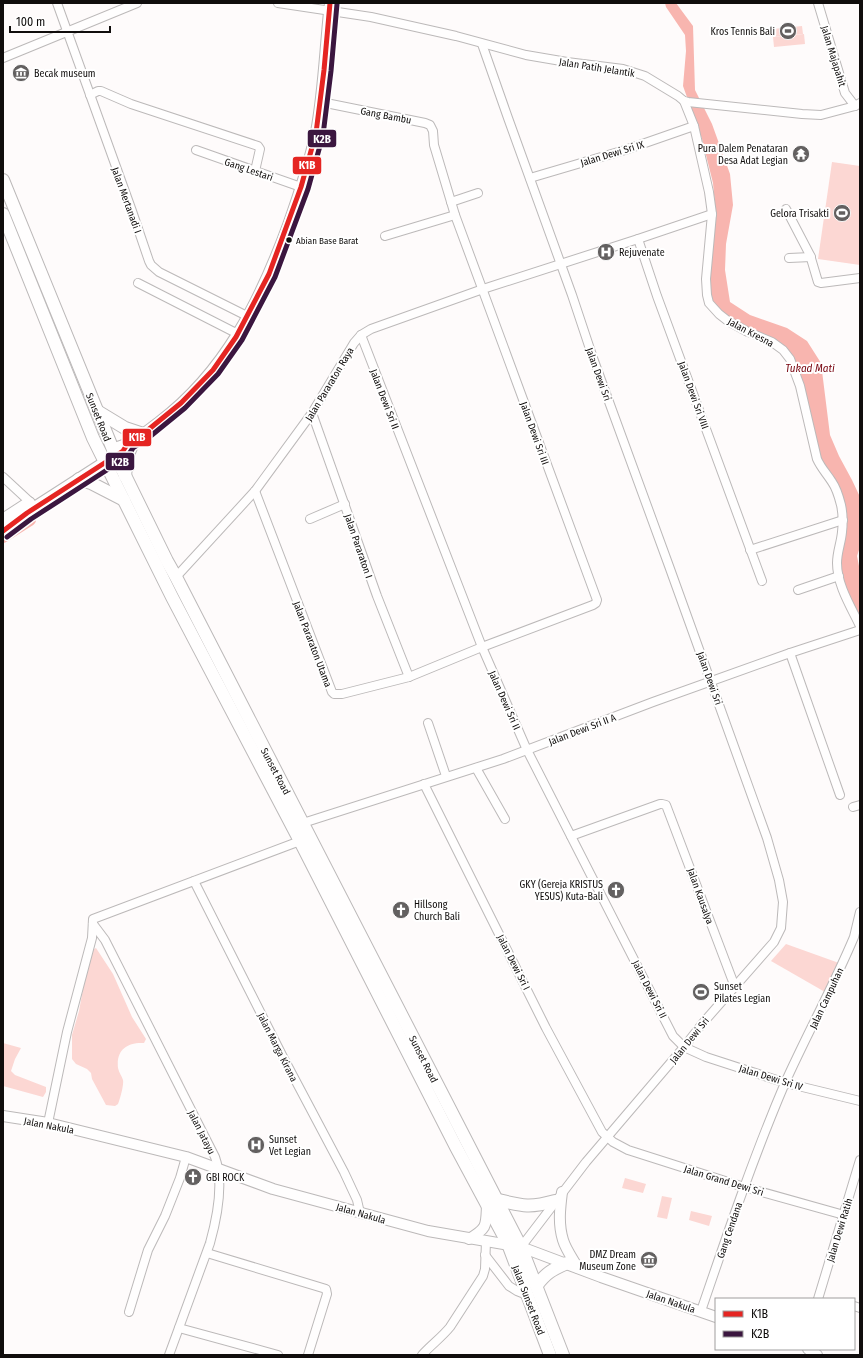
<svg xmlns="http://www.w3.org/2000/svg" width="863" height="1358" viewBox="0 0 863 1358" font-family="'Fira Sans Condensed',sans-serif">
<rect width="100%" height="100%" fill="#fefbfb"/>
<!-- green -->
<g fill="#fcd7d3">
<polygon points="802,26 803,34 773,37 773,29"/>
<polygon points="804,34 805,44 774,47 773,37"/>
<polygon points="832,162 860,166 860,265 818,259"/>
<polygon points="786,944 839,963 825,992 771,961"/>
<path d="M96,948l17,26 19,43 14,22 -2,4c-17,-1 -28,7 -26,25 1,5 4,8 5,12 1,5 -3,19 -5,24l-3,2 -9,-1 -14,-26 -1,-6 -4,-4 -11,-5 -4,-5v-24l7,-24 11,-60z"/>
<polygon points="3,1043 21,1048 15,1059 11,1071 15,1075 46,1087 46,1092 43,1097 3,1086"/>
<polygon points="625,1178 646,1184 643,1193 622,1188"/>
<polygon points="662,1196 672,1198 667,1219 657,1217"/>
<polygon points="691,1211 712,1216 709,1226 689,1220"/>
</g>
<!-- water -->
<polygon fill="#f8b5af" points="665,3 676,3 693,26 695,90 712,124 730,174 733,205 726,244 725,270 730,302 750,315 787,328 807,341 821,363 830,435 839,456 852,480 860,497 860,547 857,556 860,571 860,619 842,578 839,563 845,523 820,458 798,367 791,354 783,345 720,313 712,306 708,293 715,206 713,183 702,139 683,86 686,51 685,35 666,7"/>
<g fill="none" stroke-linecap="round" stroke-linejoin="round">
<!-- river -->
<polyline stroke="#f8b5af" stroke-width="12" points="3,537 30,520"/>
<defs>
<g id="minor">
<polyline points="57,3 132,211 149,261 151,265 159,272 247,316"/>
<polyline points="278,3 371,17 456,36 526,55 567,62 623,69 645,76 678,96 684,101 688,102 802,114 821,115 855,106 860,103"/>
<polyline points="818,3 845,93 855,106"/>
<polyline points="482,44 508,118 572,295 593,358 669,566 767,838 779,880 783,902 781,928 774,942 702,1024 684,1047 586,1162 521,1247"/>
<polyline points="3,58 137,3"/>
<polyline points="90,95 98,91 101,91 131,104 258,146 260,149 255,171"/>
<path d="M684,101l10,25 15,66 3,22 -6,65 1,16 2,8 10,11 9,7 20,11 24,10 11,8 7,9 10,27 17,73c4,9 10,15 15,23 5,7 7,15 9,23 2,9 2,18 1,27 -1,11 -5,20 -5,31 0,22 14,44 23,63"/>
<polyline points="196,150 301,187"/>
<polyline points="530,178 625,150 694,126"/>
<polyline points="451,202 478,193"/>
<polyline points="786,209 810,255 818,282 821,283 860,278"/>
<polyline points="385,236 455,215"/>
<polyline points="638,239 657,296 762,581"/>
<polyline points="789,258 811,257"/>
<polyline points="138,283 238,334"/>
<polyline points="361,335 482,647 527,750 673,1036 684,1047 706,1057 786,1083 860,1101"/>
<polyline points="312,413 377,596 409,677"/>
<polyline points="3,477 30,502"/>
<polyline points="255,491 332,692 334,694 342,694 409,677 482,647 593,605 596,603 597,600 455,215 434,145 433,131 430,125 425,123 321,102"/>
<polyline points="310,519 345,504"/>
<polyline points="750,550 843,520"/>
<polyline points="176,577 255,491 312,413 354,343 361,335 371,329 483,289 638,239 712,214"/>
<polyline points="798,590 839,576"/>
<polyline points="790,653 840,795"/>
<polyline points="428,723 446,776"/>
<polyline points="476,768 505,819"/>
<polyline points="424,784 546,1028 602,1132 613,1142 628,1150 744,1187 844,1215"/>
<polyline points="853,807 860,805"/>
<polyline points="303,823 503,759 653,702 790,653 860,630"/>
<polyline points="571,836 660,804 662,804 666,805 735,987"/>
<polyline points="194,881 282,1055 344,1172 357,1200 360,1213"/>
<path d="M93,924l12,16 110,217c9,25 2,61 -5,86l-41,112"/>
<polyline points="48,1123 67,1032 92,938 93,919 300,841"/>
<polyline points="207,1253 326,1289 327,1294 308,1355"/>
<polyline points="485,1255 509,1286 517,1291 527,1295"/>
<polyline points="818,1299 860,1160"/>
<polyline points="854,1306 860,1308"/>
<path d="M701,1311c26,-76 52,-153 84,-228 22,-49 48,-96 69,-146l6,-25"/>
<polyline points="129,1312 148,1250 165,1216 180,1178 186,1157"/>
<polyline points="179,1328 278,1355"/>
<path d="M422,1355c9,-10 20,-18 28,-28l33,-51 2,-7 1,-28"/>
</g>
<g id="major">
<path d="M113,449c5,-3 11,-4 16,-6 11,-6 21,-14 30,-21 66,-50 101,-121 129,-197 11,-31 21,-61 28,-93 8,-42 9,-86 14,-129"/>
<polyline points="3,1116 48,1123 186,1157 273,1189 428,1231 521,1247 601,1277 716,1317"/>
<path d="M562,1192c-2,16 -4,32 1,48 3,10 10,19 15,28"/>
<path d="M469,1239c19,-11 17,-14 18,-34"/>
<polyline points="808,1349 817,1355"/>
</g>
<g id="highway">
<polyline points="3,180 116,457 167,561 176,577 521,1247 563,1355"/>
<polyline points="3,214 93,438 172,597 300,841 456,1147 508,1244 550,1355"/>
<polyline points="97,411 125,428 143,434"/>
<polyline points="125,476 127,457 134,440"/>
<polyline points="79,479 91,483 124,500"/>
<polyline points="3,520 29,503"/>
<polyline points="3,531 27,513 111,459"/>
<path d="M498,1200c25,6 32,8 57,1"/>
<path d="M537,1285c10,-13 15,-15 30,-22"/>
</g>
</defs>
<!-- minor casing -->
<use href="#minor" stroke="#bcb9b9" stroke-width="10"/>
<!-- major casing -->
<use href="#major" stroke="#bcb9b9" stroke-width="12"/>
<!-- highway casing -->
<use href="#highway" stroke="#bcb9b9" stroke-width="14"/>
<!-- minor -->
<use href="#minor" stroke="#fffefe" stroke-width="8"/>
<!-- major -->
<use href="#major" stroke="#fffefe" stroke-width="10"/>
<!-- highway -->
<use href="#highway" stroke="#fffefe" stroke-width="12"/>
<defs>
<polyline id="bus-1" points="3,531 27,513 123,451 128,443 143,434 181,403 213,370 236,337 269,274 301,187 316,133 324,70 330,3"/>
<polyline id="bus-2" points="7,537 31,519 127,457 133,448 147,439 185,408 218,374 242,340 275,277 308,189 323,135 331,71 337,4"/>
</defs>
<!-- bus-1 casing -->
<use href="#bus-1" stroke="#fff" stroke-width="8"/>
<!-- bus-2 casing -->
<use href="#bus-2" stroke="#fff" stroke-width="8"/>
<!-- bus-1 -->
<use href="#bus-1" stroke="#e52522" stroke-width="5"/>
<!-- bus-2 -->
<use href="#bus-2" stroke="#3b163f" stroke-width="5"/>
</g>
<!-- icons -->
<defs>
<symbol id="stadium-disc" viewBox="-11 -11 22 22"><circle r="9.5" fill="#636060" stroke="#fff"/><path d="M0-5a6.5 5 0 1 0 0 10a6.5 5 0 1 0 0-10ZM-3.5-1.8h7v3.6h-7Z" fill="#fff"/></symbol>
<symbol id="museum-disc" viewBox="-11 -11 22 22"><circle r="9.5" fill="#636060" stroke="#fff"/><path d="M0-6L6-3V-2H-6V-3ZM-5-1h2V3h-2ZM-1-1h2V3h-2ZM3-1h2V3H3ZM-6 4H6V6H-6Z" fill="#fff"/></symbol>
<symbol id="temple-disc" viewBox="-11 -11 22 22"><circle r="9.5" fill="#636060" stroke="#fff"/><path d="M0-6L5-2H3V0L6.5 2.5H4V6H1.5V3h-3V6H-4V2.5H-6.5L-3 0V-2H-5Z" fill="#fff"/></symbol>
<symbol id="hospital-disc" viewBox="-11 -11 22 22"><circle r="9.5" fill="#636060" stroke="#fff"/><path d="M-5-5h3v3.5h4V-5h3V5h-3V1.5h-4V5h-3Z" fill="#fff"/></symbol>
<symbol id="church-disc" viewBox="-11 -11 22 22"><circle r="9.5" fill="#636060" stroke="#fff"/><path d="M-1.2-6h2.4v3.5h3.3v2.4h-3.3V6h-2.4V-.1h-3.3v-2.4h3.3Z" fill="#fff"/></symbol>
</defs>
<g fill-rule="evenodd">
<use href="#stadium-disc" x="778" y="21" width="20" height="20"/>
<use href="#museum-disc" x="11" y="63" width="20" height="20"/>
<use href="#temple-disc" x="791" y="144" width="20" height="20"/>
<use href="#stadium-disc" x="832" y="203" width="20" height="20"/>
<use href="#hospital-disc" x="596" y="242" width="20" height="20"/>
<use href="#church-disc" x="606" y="880" width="20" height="20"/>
<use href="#church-disc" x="391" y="900" width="20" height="20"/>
<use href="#stadium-disc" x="691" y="982" width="20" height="20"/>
<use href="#hospital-disc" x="246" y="1135" width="20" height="20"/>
<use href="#church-disc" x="183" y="1167" width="20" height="20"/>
<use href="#museum-disc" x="639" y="1250" width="20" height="20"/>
</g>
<!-- markers -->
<circle fill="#100d0c" stroke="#fff" stroke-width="1.5" cx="289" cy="240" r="3.5"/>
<g text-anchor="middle" stroke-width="4" stroke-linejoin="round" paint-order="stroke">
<!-- bus labels -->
<g font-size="9" fill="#100d0c" stroke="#fff" text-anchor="start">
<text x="296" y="244">Abian Base Barat</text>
</g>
<!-- poi labels -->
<g font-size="10" fill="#100d0c" stroke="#fff" text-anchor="start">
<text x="775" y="35" text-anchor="end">Kros Tennis Bali</text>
<text x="34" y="77">Becak museum</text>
<text x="788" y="152" text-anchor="end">Pura Dalem Penataran<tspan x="788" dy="12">Desa Adat Legian</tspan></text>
<text x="829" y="217" text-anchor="end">Gelora Trisakti</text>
<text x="619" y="256">Rejuvenate</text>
<text x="603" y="888" text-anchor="end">GKY (Gereja KRISTUS<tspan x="603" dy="12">YESUS) Kuta-Bali</tspan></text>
<text x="414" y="908">Hillsong<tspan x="414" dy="12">Church Bali</tspan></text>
<text x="714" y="990">Sunset<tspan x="714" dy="12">Pilates Legian</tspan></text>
<text x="269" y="1143">Sunset<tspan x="269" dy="12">Vet Legian</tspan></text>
<text x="206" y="1181">GBI ROCK</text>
<text x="636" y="1258" text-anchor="end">DMZ Dream<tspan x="636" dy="12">Museum Zone</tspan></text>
</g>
<!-- street labels -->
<g font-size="10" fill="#100d0c" stroke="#fff">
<text transform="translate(834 56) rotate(73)" y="4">Jalan Majapahit</text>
<text transform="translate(597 67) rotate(9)" y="4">Jalan Patih Jelantik</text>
<text transform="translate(386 115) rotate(11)" y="4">Gang Bambu</text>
<text transform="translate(612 153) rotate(-17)" y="4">Jalan Dewi Sri IX</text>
<text transform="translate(249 169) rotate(19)" y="4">Gang Lestari</text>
<text transform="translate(127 200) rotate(70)" y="4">Jalan Mertanadi I</text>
<text transform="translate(751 332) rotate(28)" y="4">Jalan Kresna</text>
<text transform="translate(599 374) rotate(70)" y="4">Jalan Dewi Sri</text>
<text transform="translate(329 384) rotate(-59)" y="4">Jalan Pararaton Raya</text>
<text transform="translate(694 395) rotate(70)" y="4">Jalan Dewi Sri VIII</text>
<text transform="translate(385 399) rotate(69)" y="4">Jalan Dewi Sri II</text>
<text transform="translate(99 417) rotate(68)" y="4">Sunset Road</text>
<text transform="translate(535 433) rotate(70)" y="4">Jalan Dewi Sri III</text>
<text transform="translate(359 546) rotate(71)" y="4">Jalan Pararaton I</text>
<text transform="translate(313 644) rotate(69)" y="4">Jalan Pararaton Utama</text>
<text transform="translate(710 678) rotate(70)" y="4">Jalan Dewi Sri</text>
<text transform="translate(505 700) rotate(66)" y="4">Jalan Dewi Sri II</text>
<text transform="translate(582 729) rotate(-21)" y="4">Jalan Dewi Sri II A</text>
<text transform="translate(276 771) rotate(62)" y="4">Sunset Road</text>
<text transform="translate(701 896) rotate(70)" y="4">Jalan Kausalya</text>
<text transform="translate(514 962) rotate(63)" y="4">Jalan Dewi Sri I</text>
<text transform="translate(650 989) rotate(63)" y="4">Jalan Dewi Sri II</text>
<text transform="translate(826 998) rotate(-65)" y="4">Jalan Campuhan</text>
<text transform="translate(689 1040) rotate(-51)" y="4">Jalan Dewi Sri</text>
<text transform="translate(278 1047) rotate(63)" y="4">Jalan Marga Kirana</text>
<text transform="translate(424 1059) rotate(63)" y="4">Sunset Road</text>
<text transform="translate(771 1077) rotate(17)" y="4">Jalan Dewi Sri IV</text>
<text transform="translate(49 1125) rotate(11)" y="4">Jalan Nakula</text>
<text transform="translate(202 1132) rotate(63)" y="4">Jalan Jatayu</text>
<text transform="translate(724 1180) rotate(17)" y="4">Jalan Grand Dewi Sri</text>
<text transform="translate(361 1213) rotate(16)" y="4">Jalan Nakula</text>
<text transform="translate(729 1230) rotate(-71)" y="4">Gang Cendana</text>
<text transform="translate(839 1230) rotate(-73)" y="4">Jalan Dewi Ratih</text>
<text transform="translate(529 1300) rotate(69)" y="4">Jalan Sunset Road</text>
<text transform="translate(671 1301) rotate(19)" y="4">Jalan Nakula</text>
</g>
<!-- water labels -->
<g font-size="11" font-style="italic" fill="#78040f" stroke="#fff">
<text x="810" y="372">Tukad Mati</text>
</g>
</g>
<g stroke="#fff" stroke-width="1.5">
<rect x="307" y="129" width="30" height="19" rx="4" fill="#3b163f"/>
<rect x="292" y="156" width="30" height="19" rx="4" fill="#e52522"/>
<rect x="122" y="428" width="30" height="19" rx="4" fill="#e52522"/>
<rect x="105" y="452" width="30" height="19" rx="4" fill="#3b163f"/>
</g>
<g font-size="11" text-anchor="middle" font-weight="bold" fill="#fff">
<text x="322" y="143">K2B</text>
<text x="307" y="169">K1B</text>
<text x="137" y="441">K1B</text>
<text x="120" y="466">K2B</text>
</g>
<!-- border -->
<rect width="863" height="1358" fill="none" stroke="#100d0c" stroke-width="8"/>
<!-- legend -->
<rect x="715" y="1298" width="140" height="52" fill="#ffffff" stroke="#9f9e9e"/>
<rect x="723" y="1311" width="20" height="6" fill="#e52522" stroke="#9f9e9e"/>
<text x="751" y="1318" font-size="12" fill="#100d0c">K1B</text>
<rect x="723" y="1331" width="20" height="6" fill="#3b163f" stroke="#9f9e9e"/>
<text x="751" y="1338" font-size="12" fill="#100d0c">K2B</text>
<!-- scale -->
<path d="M10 26v6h100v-6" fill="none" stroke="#100d0c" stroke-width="2"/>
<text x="16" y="26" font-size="12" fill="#100d0c" stroke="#ffffff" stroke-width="3" paint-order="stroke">100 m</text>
</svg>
